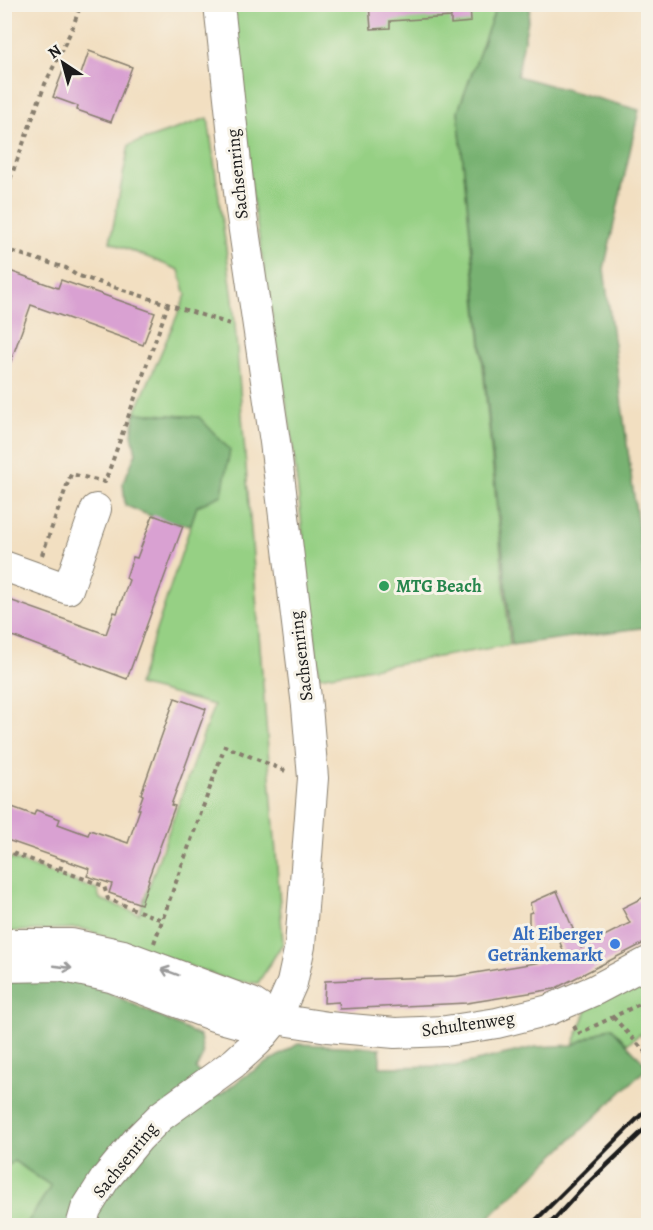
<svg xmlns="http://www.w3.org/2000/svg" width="653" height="1230" viewBox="0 0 653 1230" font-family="Alegreya,serif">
<rect width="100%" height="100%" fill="#f7f3e8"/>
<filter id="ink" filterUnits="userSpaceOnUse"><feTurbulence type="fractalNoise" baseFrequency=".0167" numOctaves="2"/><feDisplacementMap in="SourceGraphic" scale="12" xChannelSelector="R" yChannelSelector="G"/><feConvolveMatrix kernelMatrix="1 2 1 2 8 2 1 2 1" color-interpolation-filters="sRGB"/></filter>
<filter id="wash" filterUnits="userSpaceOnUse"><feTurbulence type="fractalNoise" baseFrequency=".008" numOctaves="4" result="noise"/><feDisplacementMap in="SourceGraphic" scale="24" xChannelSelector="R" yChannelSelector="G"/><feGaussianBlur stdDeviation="1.35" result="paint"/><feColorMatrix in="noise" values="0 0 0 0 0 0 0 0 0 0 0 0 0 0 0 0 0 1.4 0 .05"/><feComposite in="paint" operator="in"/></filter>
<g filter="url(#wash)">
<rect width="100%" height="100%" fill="#f2dfc1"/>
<!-- green -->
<g fill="#96d084" stroke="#597650" stroke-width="1.5">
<polygon points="230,5 497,5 458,111 510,645 319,677 292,438 253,201"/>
<polygon points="208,118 233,299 283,943 258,983 232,981 81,928 5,932 4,856 97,890 100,899 139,914 214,705 138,685 197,506 222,495 199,417 135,413 186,295 179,270 110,242 129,145"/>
<polygon points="648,962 648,1043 640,1034 627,1044 611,1027 573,1045 595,990"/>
<polygon points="14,1161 51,1186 26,1225 5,1226 5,1168"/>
</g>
<!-- forest -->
<g fill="#78b272" stroke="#4a6747" stroke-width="1.5">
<polygon points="497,5 531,5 517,76 639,110 604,269 648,603 648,627 512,645 458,111"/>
<path d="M135,413l64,4 31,33 -8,45 -25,11 -6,18c-18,3 -49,-11 -66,-19l-2,-22 13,-30 -4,-19z"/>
<polygon points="53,966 200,1036 203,1055 196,1069 220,1095 245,1076 298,1044 380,1048 380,1067 455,1066 536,1047 573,1045 611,1027 648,1067 481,1225 26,1225 51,1186 14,1161 5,1168 5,967"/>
</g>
<g id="blocks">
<!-- building -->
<g fill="#d9a1d2">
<polygon points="369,4 470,4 471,22 451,24 451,11 451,17 390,21 390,28 371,29"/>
<polygon points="89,51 132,67 111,122 77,110 78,106 53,97 63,71 80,77"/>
<polygon points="4,269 58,288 61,280 155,313 143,345 31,305 7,372 4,372"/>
<polygon points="153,515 183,526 127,679 4,633 4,598 106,634 114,612 117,613 129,580 126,578 133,557 137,558"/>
<polygon points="175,698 206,709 171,805 175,806 148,879 149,880 141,904 109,893 112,884 87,876 90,869 4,839 4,804 34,815 36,810 60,819 58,824 88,835 90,830 128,843 140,809 138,809 143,795 141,794"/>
<polygon points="557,891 581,948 630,923 622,908 648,895 648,941 554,989 467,1003 340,1009 339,1002 324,1003 325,981 457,976 566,958 554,927 529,929 529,913 532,912 530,903"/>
</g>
</g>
</g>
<g filter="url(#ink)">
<use href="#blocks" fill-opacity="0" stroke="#877e6e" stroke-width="1.5"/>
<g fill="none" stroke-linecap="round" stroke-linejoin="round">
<defs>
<g id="minor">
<polyline points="4,566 68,589 96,509"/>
<polyline points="4,944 71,944 123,955 252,1003 276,1019"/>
<polyline points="4,967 60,966 111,977 214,1016 243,1024 276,1019 328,1027 395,1033 446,1031 497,1023 549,1010 595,990 648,962"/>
<polyline points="81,1226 86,1209 105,1179 138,1139 161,1116 234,1063 257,1042 276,1019 292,983 300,946 313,778 307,706 275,442 241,210 219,4"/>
</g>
</defs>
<!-- minor casing -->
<use href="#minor" stroke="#877e6e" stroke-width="32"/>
<!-- path -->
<g stroke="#877e6e" stroke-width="4" stroke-dasharray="4.5 4.5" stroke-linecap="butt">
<polyline points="4,196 45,84 72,29 81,4"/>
<polyline points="4,249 66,268 76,275 233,325"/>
<polyline points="42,555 71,474 105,482 168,305"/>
<polyline points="4,848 7,840"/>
<polyline points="4,850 104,886 108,899 162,920"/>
<polyline points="60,870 63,859"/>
<polyline points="154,943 225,746 288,772"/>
<polyline points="613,1017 648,1055"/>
<polyline points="574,1026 578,1034 648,1000"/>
</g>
<!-- minor -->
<use href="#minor" stroke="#fff" stroke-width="30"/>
<!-- rail -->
<g stroke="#1c1c1c" stroke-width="4.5">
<polyline points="530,1226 648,1108"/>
<polyline points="548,1226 581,1190 648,1126"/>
</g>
</g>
<!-- one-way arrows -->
<defs><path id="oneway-shaft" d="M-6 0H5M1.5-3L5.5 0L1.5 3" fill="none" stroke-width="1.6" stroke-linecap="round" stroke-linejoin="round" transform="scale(1.5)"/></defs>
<g stroke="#999">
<use href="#oneway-shaft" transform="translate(63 967) rotate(8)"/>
<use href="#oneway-shaft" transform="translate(170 972) rotate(-160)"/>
</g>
</g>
<!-- markers -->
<circle fill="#2e9e5b" stroke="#f7f3e8" stroke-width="2" cx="384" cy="586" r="6"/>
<circle fill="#3f7fe0" stroke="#f7f3e8" stroke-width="2" cx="615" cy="944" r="6"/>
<g text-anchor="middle" stroke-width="6" stroke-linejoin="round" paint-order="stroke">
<!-- street labels -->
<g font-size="18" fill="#1c1c1c" stroke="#f7f3e8">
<text transform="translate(237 174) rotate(-96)" y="6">Sachsenring</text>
<text transform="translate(301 656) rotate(-97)" y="6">Sachsenring</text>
<text transform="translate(468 1024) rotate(-8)" y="6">Schultenweg</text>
<text transform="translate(125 1160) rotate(-51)" y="6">Sachsenring</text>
</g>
<!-- leisure labels -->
<g font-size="18" font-weight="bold" fill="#27864d" stroke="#f7f3e8" text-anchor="start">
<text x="396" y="592">MTG Beach</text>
</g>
<!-- shop labels -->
<g font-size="18" font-weight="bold" fill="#366cbe" stroke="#f7f3e8" text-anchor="end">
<text x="603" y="940">Alt Eiberger<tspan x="603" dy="21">Getränkemarkt</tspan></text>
</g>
</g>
<!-- margin -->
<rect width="653" height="1230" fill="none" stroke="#f7f3e8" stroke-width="24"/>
<!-- north arrow -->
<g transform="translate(63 63) rotate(324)" stroke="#f7f3e8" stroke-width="4.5" paint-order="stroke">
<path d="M0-4.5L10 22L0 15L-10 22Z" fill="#1c1c1c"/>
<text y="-9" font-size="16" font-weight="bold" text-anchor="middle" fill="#1c1c1c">N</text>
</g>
</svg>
